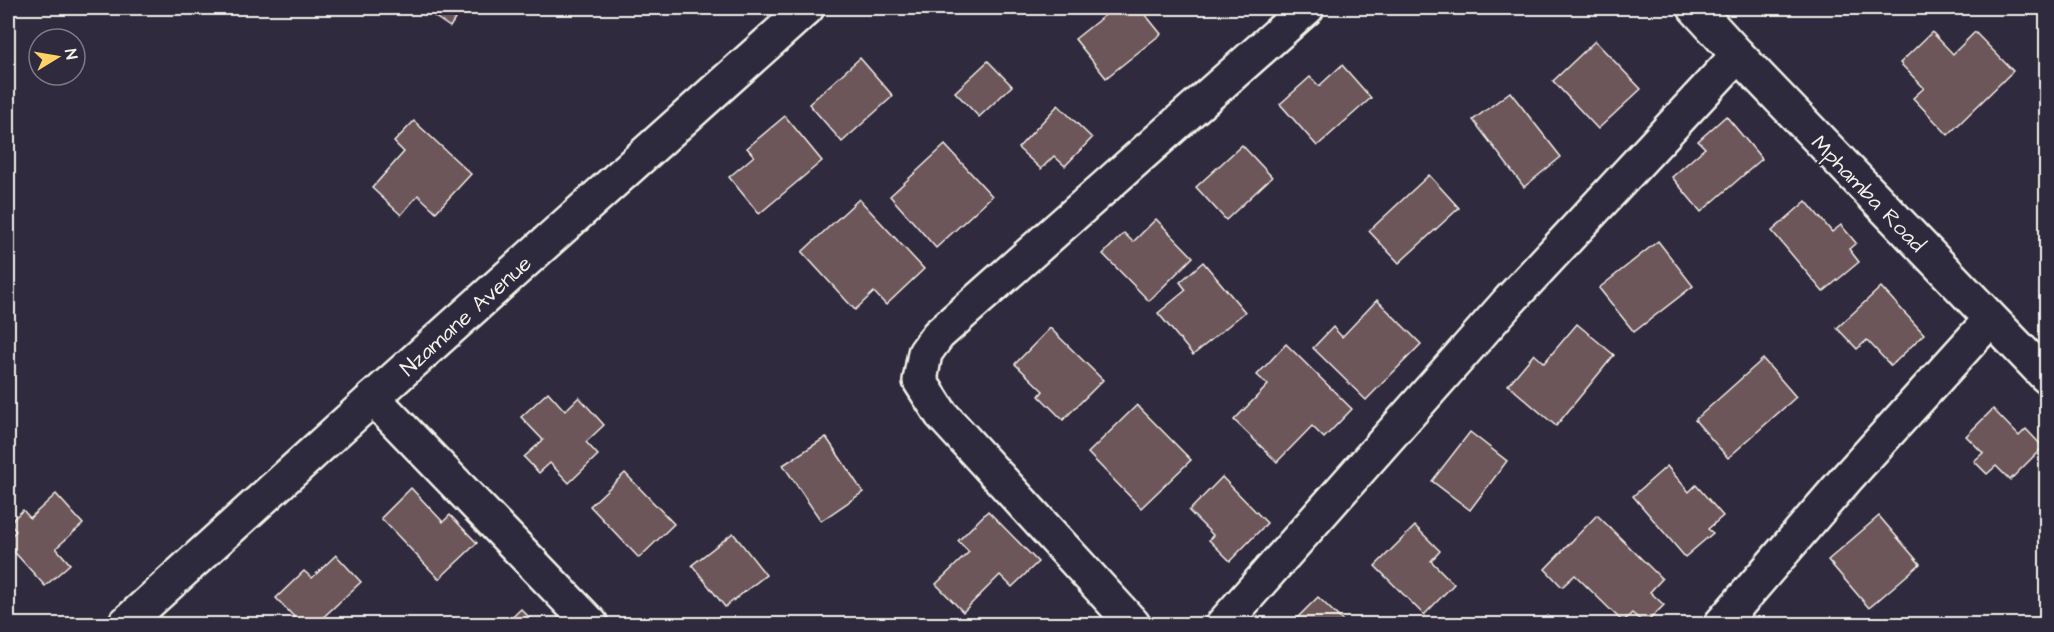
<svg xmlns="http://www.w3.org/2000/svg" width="2054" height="632" viewBox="0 0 2054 632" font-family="'Architects Daughter',sans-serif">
<rect width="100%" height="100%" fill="#2f2a3d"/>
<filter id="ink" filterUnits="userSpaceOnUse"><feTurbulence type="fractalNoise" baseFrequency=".0167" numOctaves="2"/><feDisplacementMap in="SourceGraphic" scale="12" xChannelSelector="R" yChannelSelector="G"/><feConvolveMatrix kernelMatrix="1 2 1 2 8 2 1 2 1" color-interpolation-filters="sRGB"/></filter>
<g filter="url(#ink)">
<!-- building -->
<g fill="#6c565a" stroke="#f4f1e8" stroke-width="1.5">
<polygon points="422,8 462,8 450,27"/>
<polygon points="1114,8 1140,8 1161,34 1106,78 1075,39"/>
<polygon points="1932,32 1953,54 1975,32 2013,71 1948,135 1913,98 1924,88 1900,63"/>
<polygon points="1595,41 1641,89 1598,129 1553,81"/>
<polygon points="860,58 893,96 842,142 809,104"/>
<polygon points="988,61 1012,86 979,117 955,92"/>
<polygon points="1342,65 1371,98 1317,146 1280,104 1310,77 1319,86"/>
<polygon points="1510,92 1561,157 1524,187 1473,120"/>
<polygon points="1058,105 1092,138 1065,166 1054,156 1041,169 1018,148"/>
<polygon points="785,116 822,161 759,214 729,177 754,156 747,148"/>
<polygon points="1726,116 1762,159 1701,212 1672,177 1705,148 1698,141"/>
<polygon points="414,121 471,174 436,212 418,195 401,215 372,188 404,152 394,142"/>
<polygon points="945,145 992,196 936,248 890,196"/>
<polygon points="1242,145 1272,177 1226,220 1196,187"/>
<polygon points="1429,175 1459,208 1399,263 1369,231"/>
<polygon points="859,199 924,269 886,305 874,292 855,310 802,252"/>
<polygon points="1806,201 1832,232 1841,225 1856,243 1849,249 1859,262 1823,292 1772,231"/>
<polygon points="1156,219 1193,257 1149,301 1103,254 1124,233 1133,242"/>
<polygon points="1658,241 1693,286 1634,332 1599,288"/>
<polygon points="1203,262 1245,312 1193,355 1158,313 1186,290 1180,282"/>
<polygon points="1881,287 1924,334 1891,366 1867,340 1857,349 1837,328"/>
<polygon points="1377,300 1421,344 1366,400 1313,348 1333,327 1342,337"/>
<polygon points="1577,324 1614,355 1556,426 1508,385 1534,354 1544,363"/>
<polygon points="1050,328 1103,380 1063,420 1039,396 1043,391 1015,364"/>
<polygon points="1286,344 1352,409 1324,438 1312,426 1277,462 1234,420 1268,385 1257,375"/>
<polygon points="1763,359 1796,397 1728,458 1695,420"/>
<polygon points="548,392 565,411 579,397 604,425 586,442 598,455 569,483 550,463 539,473 524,457 543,440 521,417"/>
<polygon points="1137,405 1191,460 1141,508 1088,453"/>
<polygon points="1993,409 2019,436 2026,429 2043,447 2010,480 1996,466 1987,474 1974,461 1983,453 1966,436"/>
<polygon points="1470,432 1507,461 1470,510 1432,481"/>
<polygon points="826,437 863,492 821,521 783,465"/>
<polygon points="1667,466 1689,492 1696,485 1723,516 1708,529 1713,533 1685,557 1633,496"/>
<polygon points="625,473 674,524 639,558 590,506"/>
<polygon points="1222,477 1267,523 1230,561 1209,540 1213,535 1189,511"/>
<polygon points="411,488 443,522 450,515 477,543 439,579 381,518"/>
<polygon points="56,494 83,524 56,548 70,564 45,586 8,545 8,539 16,531 9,523 23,510 30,518"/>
<polygon points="988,511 1038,562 1012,587 1000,575 963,612 936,584 969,552 958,541"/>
<polygon points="1597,515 1662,579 1650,592 1664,605 1645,624 1632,613 1623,622 1575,575 1562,587 1545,569"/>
<polygon points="1879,516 1920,564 1869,608 1828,560"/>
<polygon points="1415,526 1440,551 1431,561 1454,584 1424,615 1375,566"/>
<polygon points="733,533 766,575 725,607 692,565"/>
<polygon points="336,555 361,582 316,624 301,624 276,598 304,571 312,578"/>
<polygon points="1318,597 1346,624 1291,624"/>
<polygon points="521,609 536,624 505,624"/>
<polygon points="1547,616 1556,624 1538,624"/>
<polygon points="756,618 761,624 749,624"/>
<polygon points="1818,619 1823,624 1811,624"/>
</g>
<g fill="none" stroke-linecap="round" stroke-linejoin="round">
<defs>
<g id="street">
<polyline points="1695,8 1738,55 2046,376"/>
<polyline points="373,398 591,624"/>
<polyline points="1133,624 941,414 920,381 925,353 938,335 1307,8"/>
<polyline points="1223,624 1509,301 1738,55"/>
<polyline points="1721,624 1846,479 1990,320"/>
</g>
<polyline id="secondary" points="125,624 373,398 807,8"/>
</defs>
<!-- street casing -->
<use href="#street" stroke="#f4f1e8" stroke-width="38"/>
<!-- secondary casing -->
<use href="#secondary" stroke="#f4f1e8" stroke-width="38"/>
<!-- street -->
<use href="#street" stroke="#2f2a3d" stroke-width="33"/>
<!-- secondary -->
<use href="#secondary" stroke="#2f2a3d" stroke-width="33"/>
</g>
</g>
<g text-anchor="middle" stroke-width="4.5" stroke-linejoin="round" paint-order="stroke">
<!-- street labels -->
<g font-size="22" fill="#f4f1e8" stroke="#2f2a3d">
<text transform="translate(1869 193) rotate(46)" y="8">Mphamba Road</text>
<text transform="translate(465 315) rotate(-42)" y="8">Nzamane Avenue</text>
</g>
</g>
<!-- margin -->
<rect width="2054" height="632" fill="none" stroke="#2f2a3d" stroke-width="30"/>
<rect x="15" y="15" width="2024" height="602" fill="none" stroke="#f4f1e8" stroke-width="2" filter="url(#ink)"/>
<!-- north arrow -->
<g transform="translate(57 57) rotate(79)"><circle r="28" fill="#2f2a3d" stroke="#7e7a81" stroke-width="1.5"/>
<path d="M0-4.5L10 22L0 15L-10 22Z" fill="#ffd166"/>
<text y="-9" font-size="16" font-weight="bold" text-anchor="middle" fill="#f4f1e8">N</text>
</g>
</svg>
